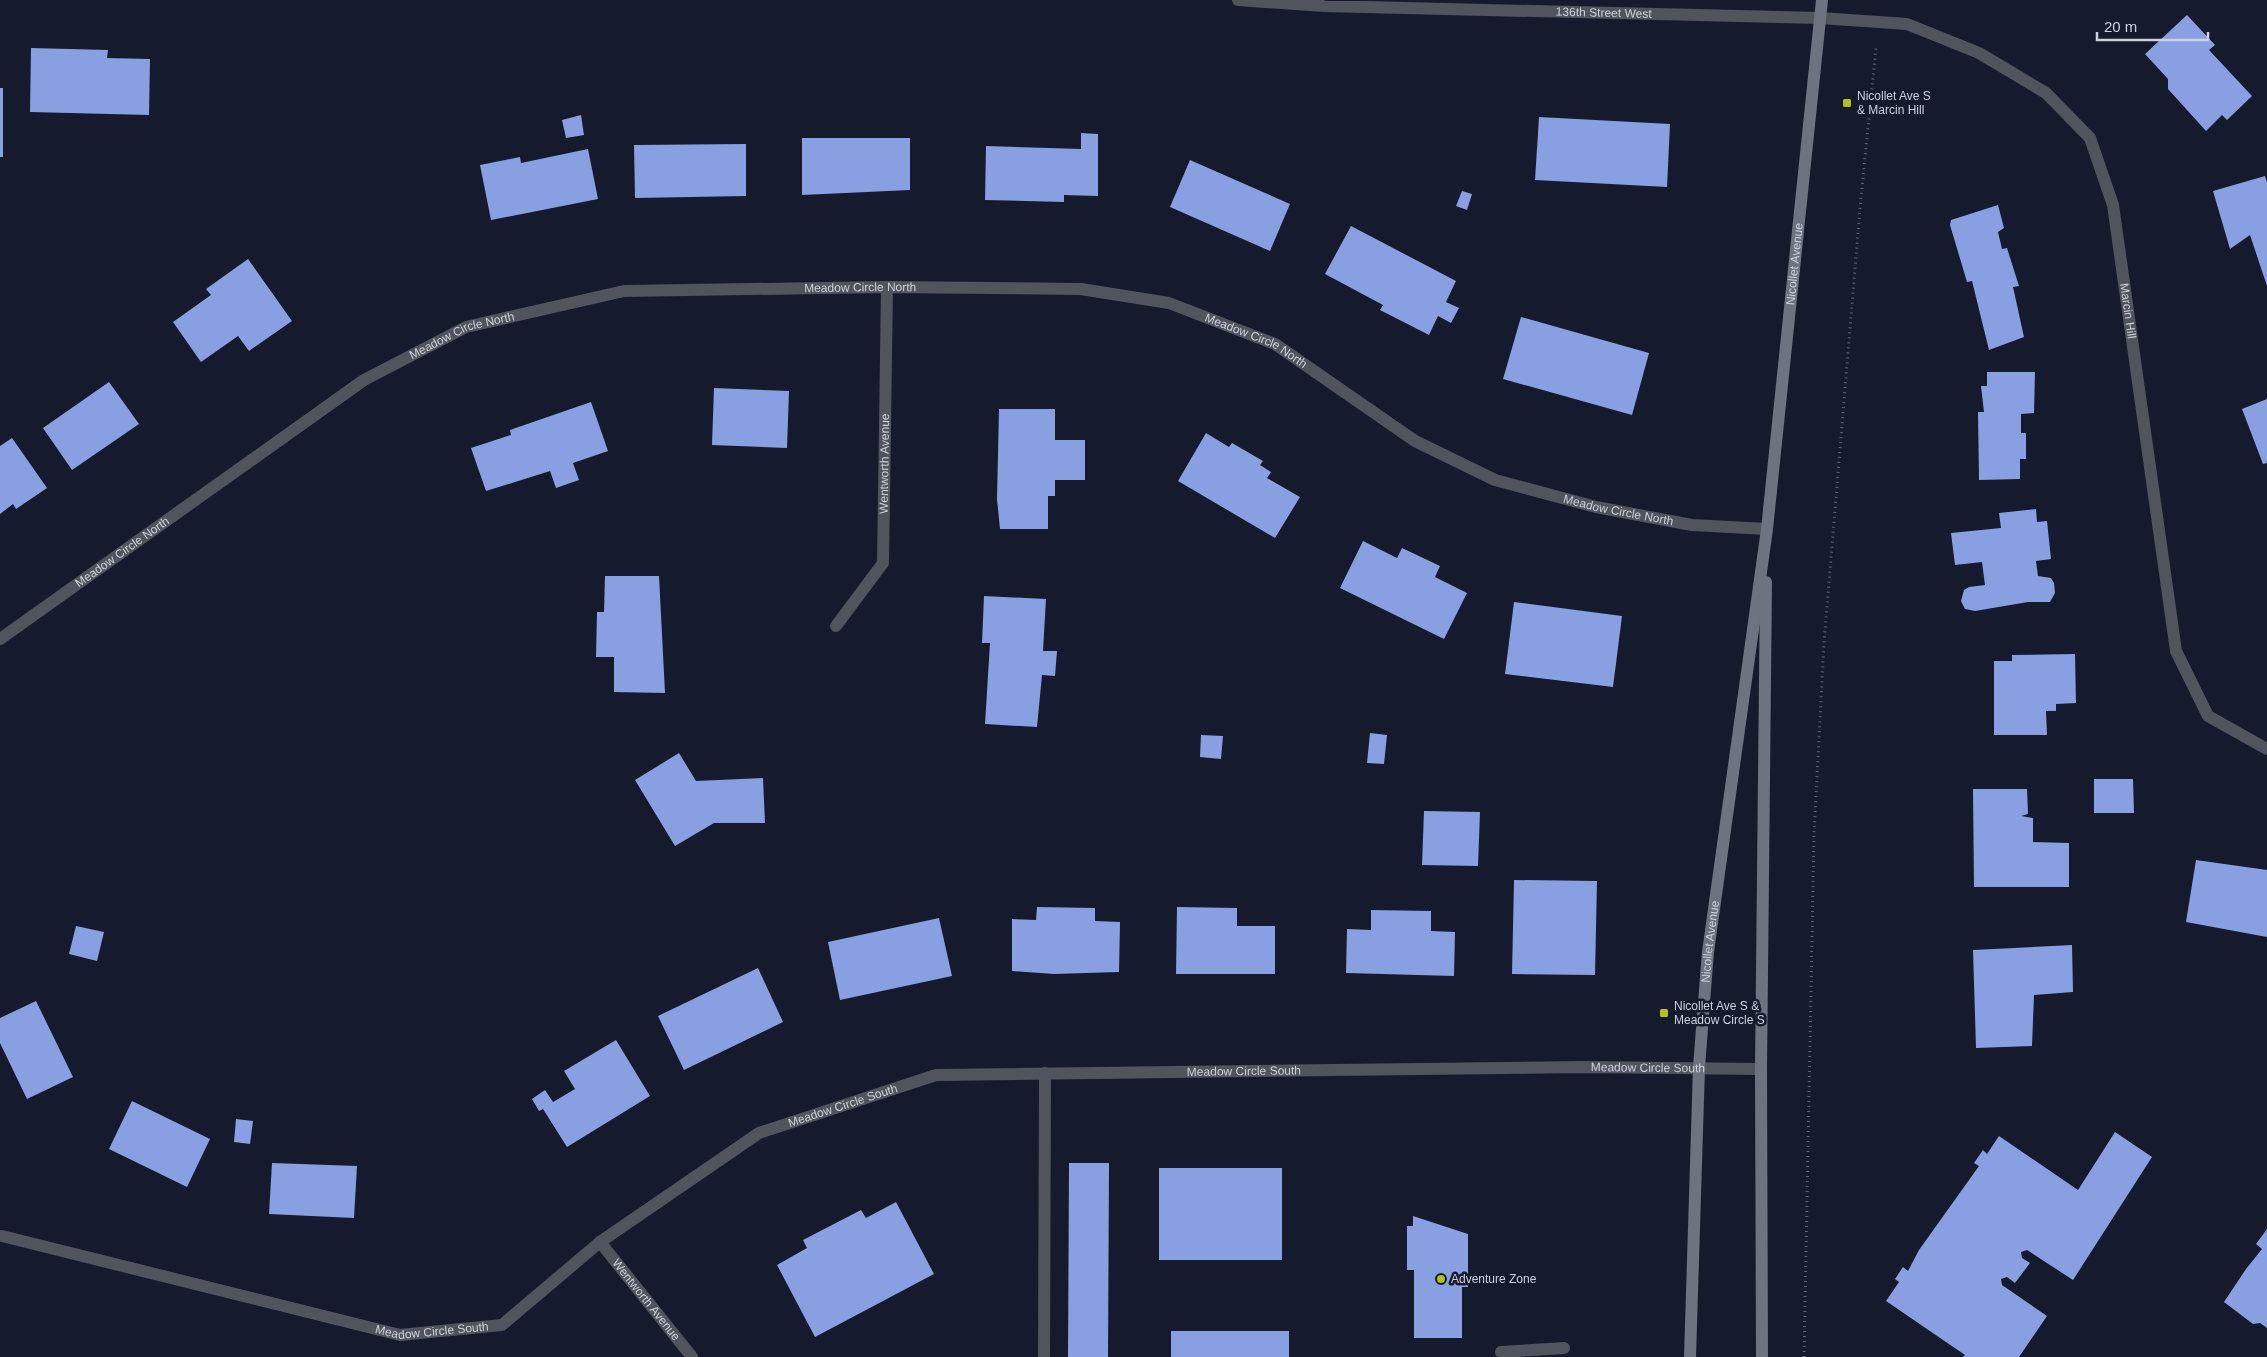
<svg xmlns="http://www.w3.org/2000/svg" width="2267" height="1357" viewBox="0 0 2267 1357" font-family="Arial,sans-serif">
<rect width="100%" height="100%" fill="#151b2c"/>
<!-- building -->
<g fill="#88a0e2">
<polygon points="2187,15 2215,45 2209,50 2252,96 2227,120 2222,115 2206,131 2168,89 2168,79 2145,54"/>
<polygon points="31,48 108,50 107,58 150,59 149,115 30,112"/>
<rect x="0" y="88" width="3" height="69"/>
<polygon points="581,115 584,135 566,138 562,120"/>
<polygon points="1539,117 1670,124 1667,187 1535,180"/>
<polygon points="1081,133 1098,134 1098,196 1064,195 1064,202 985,200 986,146 1081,149"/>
<polygon points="802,138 910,138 910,190 802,195"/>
<polygon points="746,144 746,196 635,198 634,145"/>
<polygon points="588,149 598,199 491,220 480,165 520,157 521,163"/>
<polygon points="1190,160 1290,204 1270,251 1170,207"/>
<polygon points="2265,176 2267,183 2267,286 2250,235 2230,249 2213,191"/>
<polygon points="1462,191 1472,194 1467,210 1456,206"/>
<polygon points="1998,205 2004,228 1998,232 2002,249 2007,248 2019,286 2013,287 2024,337 1989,350 1972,281 1967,282 1950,225 1951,220"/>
<polygon points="1351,226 1456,281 1446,302 1459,308 1451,323 1438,316 1429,335 1380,310 1383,305 1325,274"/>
<polygon points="248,259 292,321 249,351 238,336 201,362 173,322 211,295 206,289"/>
<polygon points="1521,317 1649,353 1632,415 1503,379"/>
<polygon points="1987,372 2035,372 2034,413 2021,414 2021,433 2026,433 2026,459 2020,459 2020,479 1979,480 1978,412 1984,412 1981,386 1987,386"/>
<polygon points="109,382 139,424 72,470 43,428"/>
<polygon points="714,388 789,391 787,448 712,445"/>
<polygon points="2267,399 2267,463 2263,464 2242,409"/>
<polygon points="591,402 608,451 573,463 579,480 556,488 550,471 486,491 471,448 511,435 510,430"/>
<polygon points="999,409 1055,409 1055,440 1085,440 1085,480 1055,480 1055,496 1048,496 1048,529 1000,529 997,499"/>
<polygon points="1206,433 1229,447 1232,443 1263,461 1260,465 1271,472 1267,478 1300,497 1275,538 1178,481"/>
<polygon points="12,438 47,488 16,509 13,504 0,514 0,446"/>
<polygon points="2036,509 2037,522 2047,521 2051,559 2036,561 2038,576 2051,578 2054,583 2055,593 2050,602 2028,602 1975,611 1965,609 1961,601 1964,590 1969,587 1985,585 1982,562 1955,565 1951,533 2001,528 1999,513"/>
<polygon points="1363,541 1397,558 1402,548 1440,566 1435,577 1467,593 1444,639 1340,588"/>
<polygon points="605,576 659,576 665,693 614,692 614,657 596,657 597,612 604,612"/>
<polygon points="984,596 1046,599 1043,651 1057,651 1055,676 1042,675 1037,727 985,724 990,643 982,643"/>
<polygon points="1514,602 1622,616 1613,687 1505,674"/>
<polygon points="2075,654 2076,703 2056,704 2056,711 2046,711 2047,735 1994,735 1994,661 2012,661 2012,655"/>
<polygon points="1370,733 1387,735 1384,764 1367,763"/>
<polygon points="1201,735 1223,736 1221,759 1200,757"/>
<polygon points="679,753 696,781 763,778 765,823 714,823 675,846 635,780"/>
<polygon points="2094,779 2133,779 2134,813 2094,813"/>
<polygon points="1973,789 2027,789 2028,814 2021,816 2033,818 2033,842 2069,843 2069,887 1974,887"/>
<polygon points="1424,811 1480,812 1478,866 1422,865"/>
<polygon points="2196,860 2267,870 2267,937 2186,922"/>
<polygon points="1514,880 1597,881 1595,975 1512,974"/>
<polygon points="1037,907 1095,908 1095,921 1120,922 1119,972 1054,974 1012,971 1012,919 1036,920"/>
<polygon points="1177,907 1237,908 1237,926 1275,926 1275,974 1176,974"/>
<polygon points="1371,910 1431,911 1431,931 1455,932 1454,976 1346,973 1347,929 1371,930"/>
<polygon points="939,918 952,976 840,1000 828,942"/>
<polygon points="76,926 104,932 97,961 69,954"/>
<polygon points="2072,945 2073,992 2034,995 2032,1046 1976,1048 1973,950"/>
<polygon points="758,968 783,1022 684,1070 658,1016"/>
<polygon points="36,1001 73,1077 27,1099 0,1043 0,1018"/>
<polygon points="616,1040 650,1096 567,1147 543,1109 539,1111 532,1099 545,1090 553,1102 575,1089 564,1071"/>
<polygon points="132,1101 210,1139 187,1187 109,1149"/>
<polygon points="236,1119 253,1121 250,1144 234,1142"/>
<polygon points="2115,1132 2152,1157 2073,1280 2027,1250 2021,1252 2022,1258 2030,1263 2015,1283 2007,1277 2001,1279 2002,1285 2047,1316 2019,1357 1963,1357 1965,1355 1886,1301 1899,1282 1895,1279 1903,1267 1908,1271 1919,1250 1979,1166 1974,1163 1983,1150 1987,1154 1999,1136 2078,1190"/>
<polygon points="272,1163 357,1166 354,1218 269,1214"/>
<polygon points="1069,1163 1109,1163 1108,1357 1068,1357"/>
<rect x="1159" y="1168" width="123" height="92"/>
<polygon points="896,1202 934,1274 815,1337 777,1265 807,1248 803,1240 861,1210 866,1218"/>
<polygon points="1413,1216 1468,1234 1468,1287 1462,1287 1462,1338 1414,1338 1414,1270 1407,1270 1407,1226 1413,1226"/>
<polygon points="2267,1229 2267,1328 2260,1323 2253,1324 2224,1302 2246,1269 2262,1249 2256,1244"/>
<rect x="1171" y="1331" width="118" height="26"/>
</g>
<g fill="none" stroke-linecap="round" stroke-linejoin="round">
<!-- path -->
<polyline stroke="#616675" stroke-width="3" stroke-dasharray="1 4" stroke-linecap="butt" points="1804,1357 1814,834 1824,643 1860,208 1876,48"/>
<!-- lane -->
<g stroke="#50545d" stroke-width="12">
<polyline points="1501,1352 1564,1348"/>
<polyline points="1044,1357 1045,1073"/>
</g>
<!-- street -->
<g stroke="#50545d" stroke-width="12">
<path id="s1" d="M1238,0l86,6 496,12 87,6 72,29 67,40 44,45 23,67 63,446 32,65 59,33"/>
<path id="s2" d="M836,626l47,-63 4,-276"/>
<path id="s3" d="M0,639l364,-259 102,-53 158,-36 263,-4 194,2 88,14 106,41 140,97 80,39 101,27 96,18 75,4"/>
<path id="s4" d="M2,1236l398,99 102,-10 98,-83 159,-109 177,-58 646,-8 179,2"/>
<path id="s5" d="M600,1242l92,115"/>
</g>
<!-- secondary -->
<g stroke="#6e7381" stroke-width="12">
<path id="s6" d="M1690,1357l9,-290 9,-115 59,-423 55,-529"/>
<polyline points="1762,1357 1761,1069 1766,582"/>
</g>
</g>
<!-- markers -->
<g fill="#adc60d" stroke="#151b2c" stroke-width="2">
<rect x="1842" y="98" width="10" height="10" rx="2.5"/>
<rect x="1659" y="1008" width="10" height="10" rx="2.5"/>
<circle cx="1441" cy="1279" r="5"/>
</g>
<g text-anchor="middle" stroke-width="5" stroke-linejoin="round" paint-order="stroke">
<!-- street labels -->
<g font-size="12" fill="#ccd1dd" stroke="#151b2c">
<text dy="4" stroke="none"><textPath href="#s1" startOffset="366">136th Street West</textPath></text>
<text dy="4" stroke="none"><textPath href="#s6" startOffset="1099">Nicollet Avenue</textPath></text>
<text dy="4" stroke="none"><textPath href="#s3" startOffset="960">Meadow Circle North</textPath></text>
<text dy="4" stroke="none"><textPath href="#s1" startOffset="1066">Marcin Hill</textPath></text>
<text dy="4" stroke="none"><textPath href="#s3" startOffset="555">Meadow Circle North</textPath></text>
<text dy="4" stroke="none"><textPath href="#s3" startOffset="1365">Meadow Circle North</textPath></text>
<text dy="4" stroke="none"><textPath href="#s2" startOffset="178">Wentworth Avenue</textPath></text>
<text dy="4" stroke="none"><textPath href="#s3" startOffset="1770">Meadow Circle North</textPath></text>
<text dy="4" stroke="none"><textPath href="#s3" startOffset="150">Meadow Circle North</textPath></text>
<text dy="4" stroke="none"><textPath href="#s6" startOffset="416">Nicollet Avenue</textPath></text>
<text dy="4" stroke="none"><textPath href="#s4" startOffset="1732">Meadow Circle South</textPath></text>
<text dy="4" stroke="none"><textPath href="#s4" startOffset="1328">Meadow Circle South</textPath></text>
<text dy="4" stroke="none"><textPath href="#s4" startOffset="922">Meadow Circle South</textPath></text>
<text dy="4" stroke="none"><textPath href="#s5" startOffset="74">Wentworth Avenue</textPath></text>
<text dy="4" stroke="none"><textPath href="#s4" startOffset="442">Meadow Circle South</textPath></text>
</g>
<!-- poi labels -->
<g font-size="12" fill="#ccd1dd" stroke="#151b2c" text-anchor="start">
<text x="1857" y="100">Nicollet Ave S<tspan x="1857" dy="14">&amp; Marcin Hill</tspan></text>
<text x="1674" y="1010">Nicollet Ave S &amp;<tspan x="1674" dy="14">Meadow Circle S</tspan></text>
<text x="1451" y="1283">Adventure Zone</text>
</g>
</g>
<!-- scale -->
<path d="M2097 32v8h111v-8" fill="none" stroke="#ccd1dd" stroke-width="2.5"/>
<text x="2104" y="32" font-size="15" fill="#ccd1dd" stroke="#151b2c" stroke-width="4" paint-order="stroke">20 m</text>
</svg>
